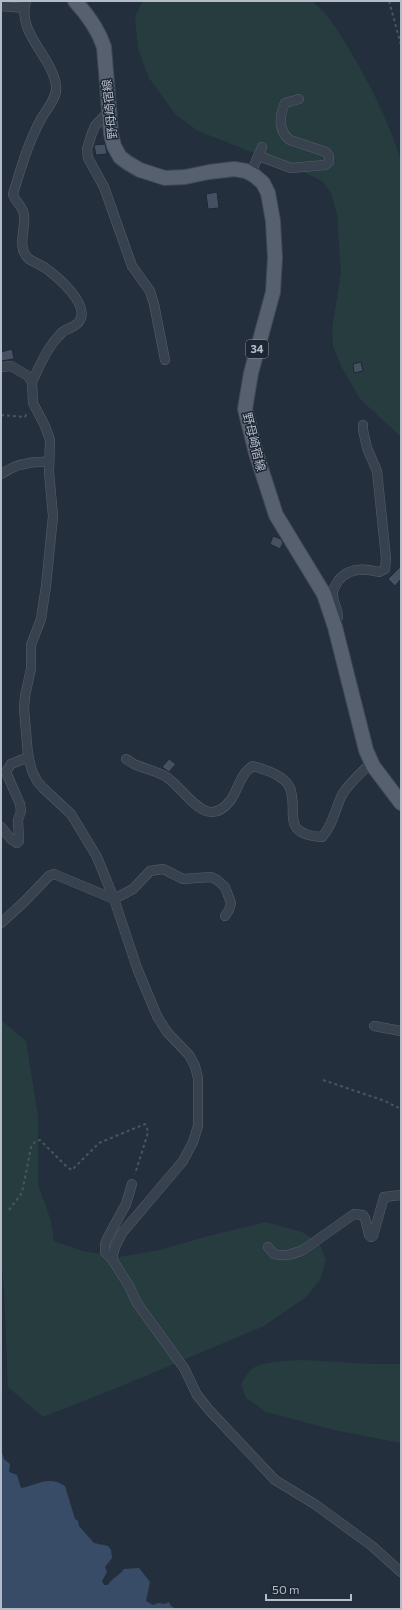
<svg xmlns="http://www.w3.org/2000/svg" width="402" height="1610" viewBox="0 0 402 1610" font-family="Commissioner,'Noto Sans JP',sans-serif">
<rect width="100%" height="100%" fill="#242f3e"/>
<!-- green -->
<g fill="#263c3f">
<path d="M143,1h169c13,10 24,26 32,40 24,38 43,77 57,119v277l-41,-38 -19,-33 -8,-20 -1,-17 9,-56 -4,-59 -6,-21 -9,-12 -19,-9 -105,-41 -22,-16 -27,-37 -11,-29 -3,-33z"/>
<polygon points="1,1020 26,1041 38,1116 38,1184 51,1221 54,1241 83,1251 119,1257 160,1250 208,1236 266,1222 302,1232 319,1243 326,1260 320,1280 306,1297 264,1326 124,1385 43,1417 8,1387 4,1289 1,1261"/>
<path d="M303,1360l68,4h30v79l-67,-13 -68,-18 -20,-14 -5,-13c3,-6 5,-11 11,-16 10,-8 37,-8 51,-9z"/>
</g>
<!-- water -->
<path fill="#394c67" d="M1,1450l3,9 6,5 -1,8 8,3 4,13c17,-3 27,-13 44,-2l10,33 3,2 1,5 15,17 14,3 3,4 1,8 -7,9 2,5 -5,9 2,4h4c4,-7 11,-9 16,-16l15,-1 11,14 -4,19 7,4 5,-2 7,1 4,-2 2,4 5,3h-175z"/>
<!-- building -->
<g fill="#455162" stroke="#1f2835">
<polygon points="105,144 107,154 96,155 94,145"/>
<polygon points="217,192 219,208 208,209 206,194"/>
<polygon points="12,349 14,359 1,361 1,352"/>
<polygon points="361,362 363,371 354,373 353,364"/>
<polygon points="273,536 281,539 283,543 280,549 270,544"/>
<polygon points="401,566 401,579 395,586 388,579"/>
<polygon points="169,759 176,764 169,772 162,767"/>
</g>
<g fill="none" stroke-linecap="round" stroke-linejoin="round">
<defs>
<g id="street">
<path d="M26,1c-10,32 27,56 30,85 2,11 -10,24 -15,33 -13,24 -20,49 -28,75 2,8 10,12 11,21 2,15 -8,32 5,44 6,4 13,6 19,11 12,9 38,32 33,48 -3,8 -10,9 -17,13 -3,2 -6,6 -8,8 -10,11 -18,30 -24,43"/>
<polyline points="1,6 24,8"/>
<polyline points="109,111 95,126 92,133 87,149 88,158 104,187 132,266 150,291 154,304 165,360"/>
<path d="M259,156l32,12 34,-3 4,-3v-6l-3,-4 -36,-12c-12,-9 -11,-24 -5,-37l14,-4"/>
<polyline points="251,173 262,147"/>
<polyline points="1,367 11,366 28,376 32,382 33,403 45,426 50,440 49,472 53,516 46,586 41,619 31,645 31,669 25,696 24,709 28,755 32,771 37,781 43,788 71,814 97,857 114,899 137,968 157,1016 167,1032 189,1055 195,1066 198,1078 198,1126 193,1142 183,1161 122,1233 115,1247 112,1259 129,1286 137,1303 184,1368 197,1395 210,1411 275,1480 316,1505 372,1546 401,1572"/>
<path d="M1,474c15,-10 30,-13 48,-12"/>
<path d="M333,622l5,-5c0,-9 -6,-15 -5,-24 0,-5 3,-8 5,-12 10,-13 26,-13 41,-9l6,-3 1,-11 -9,-87 -10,-23 -4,-18v-5"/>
<path d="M126,759c3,2 7,5 10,6 10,4 20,6 29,11 21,13 40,56 65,25 8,-10 10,-28 23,-35 11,3 32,10 37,22 9,23 -11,46 32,49 11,-12 13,-28 20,-42 7,-12 20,-23 30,-33"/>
<polyline points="1,827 11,839 17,843 19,841 18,820 21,811 20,804 6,772 11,764 29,757"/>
<polyline points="1,923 24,902 49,876 54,874 114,899 133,889 150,871 163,869 183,879 211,877 217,880 225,887 231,903 229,910 225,916"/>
<polyline points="374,1026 401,1031"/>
<path d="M268,1247l6,7c10,3 19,0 29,-4l51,-36 9,1 2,3 4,17 2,2 2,-1 11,-39 17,-2"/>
<polyline points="112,1259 105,1252 105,1244 108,1237 126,1204 132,1184"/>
</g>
<path id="primary" d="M75,1c13,14 23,28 29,46l7,87 3,12 6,11 8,6 12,7 25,8 20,-1 24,-5 25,-3 12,2 9,5 8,7 5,10 5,28 2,37 -2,34 -22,81 -6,36 11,44 20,62 48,79 11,33 31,123 7,16 28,37"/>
</defs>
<!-- street casing -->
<use href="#street" stroke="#565f6c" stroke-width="10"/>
<!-- primary casing -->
<use href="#primary" stroke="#414a57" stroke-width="16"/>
<!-- path -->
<g stroke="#44595c" stroke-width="2" stroke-dasharray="3 3" stroke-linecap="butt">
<polyline points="389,1 401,45"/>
<polyline points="1,415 25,417 27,412"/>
<path d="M323,1080l59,20c7,2 12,7 19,8"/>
<polyline points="9,1210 21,1194 23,1188 31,1147 35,1142 40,1140 67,1167 72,1170 99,1143 145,1124 148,1131 147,1136 135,1174"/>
</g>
<!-- street -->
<use href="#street" stroke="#38414e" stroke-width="9"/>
<!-- primary -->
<use href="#primary" stroke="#56606e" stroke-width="14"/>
</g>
<g text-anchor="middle" stroke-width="3" stroke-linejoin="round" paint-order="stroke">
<!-- shield labels -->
<rect fill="#1d2633" stroke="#878f9c" stroke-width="1" x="246" y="340" width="22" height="18" rx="3"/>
<g font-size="11" font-weight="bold" fill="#b4bcc9">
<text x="257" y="353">34</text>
</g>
<!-- street labels -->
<g font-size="12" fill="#b4bcc9" stroke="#1d2633">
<text transform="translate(110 109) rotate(-96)" y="4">野母崎宿線</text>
<text transform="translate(254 442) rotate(76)" y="4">野母崎宿線</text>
</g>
</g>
<!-- border -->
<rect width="402" height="1610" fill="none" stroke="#b4bcc9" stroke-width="4"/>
<!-- scale -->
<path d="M266 1594v6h85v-6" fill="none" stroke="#b4bcc9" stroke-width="2"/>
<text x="272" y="1594" font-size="12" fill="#b4bcc9" stroke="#1d2633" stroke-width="3" paint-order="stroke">50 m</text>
</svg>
